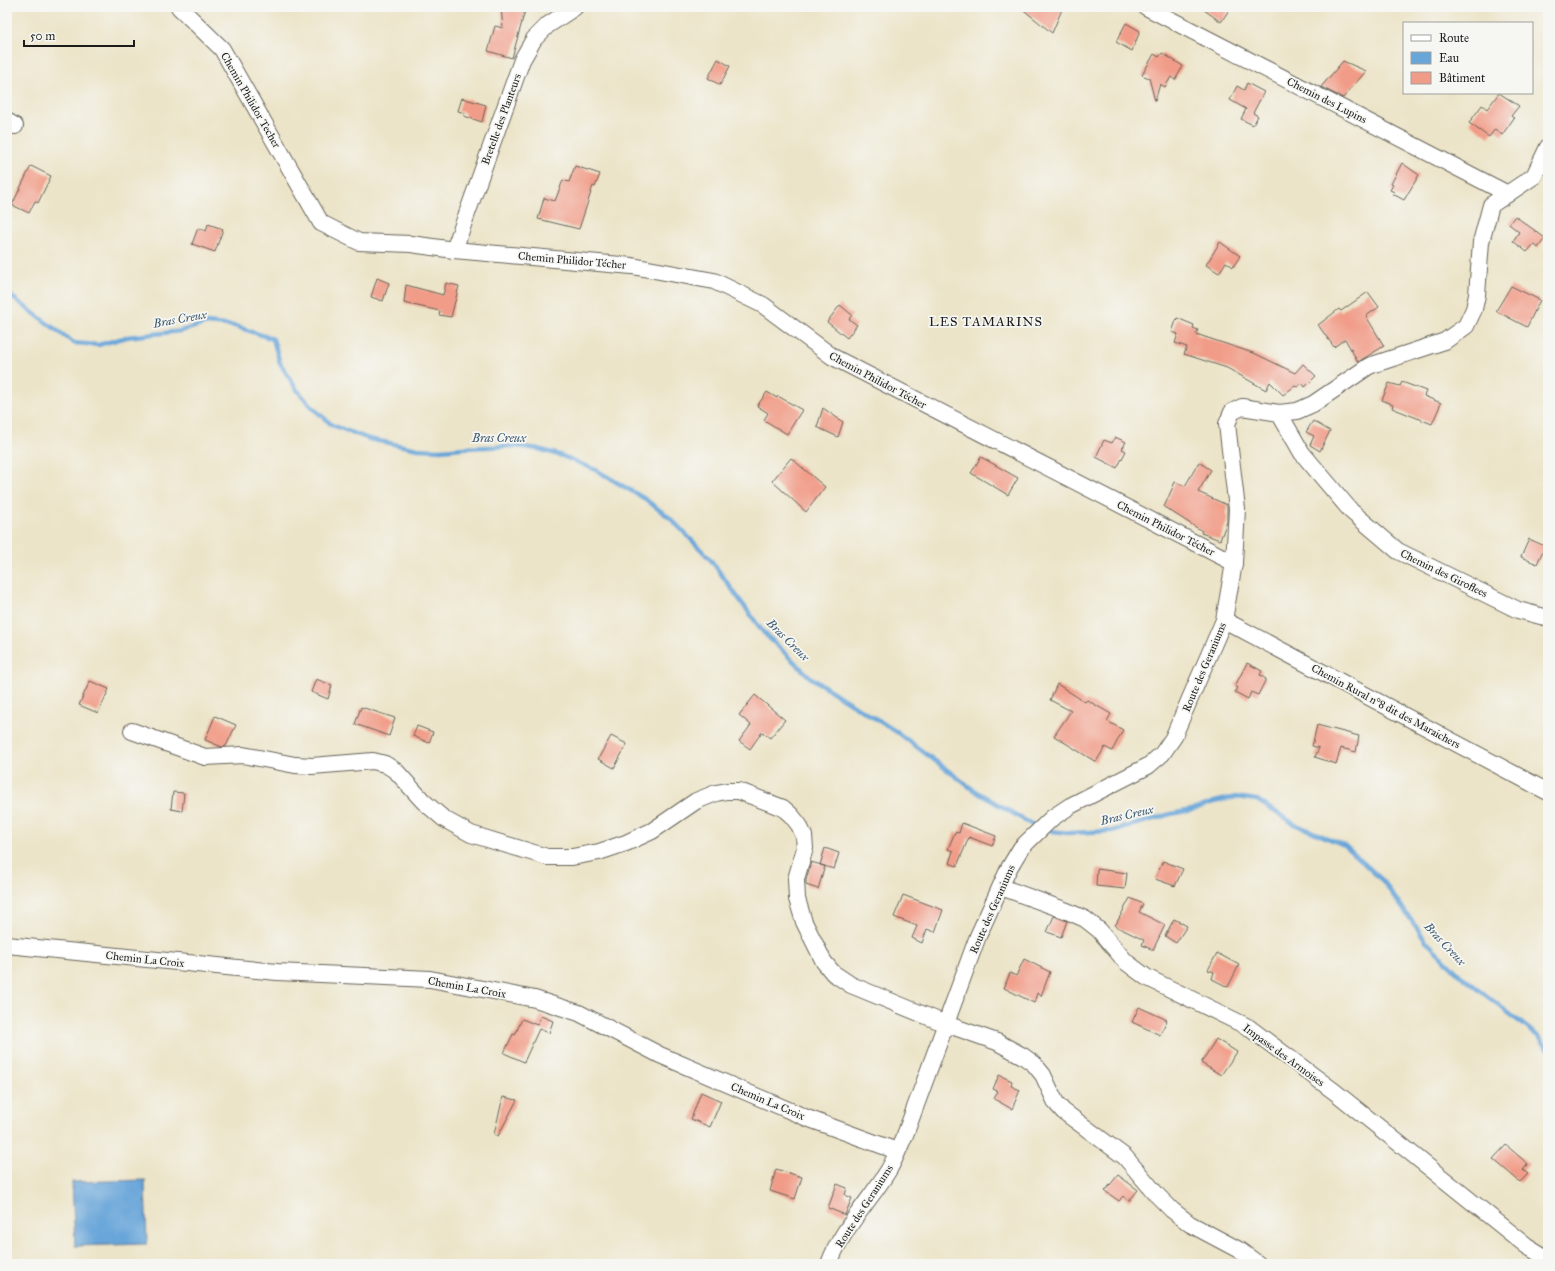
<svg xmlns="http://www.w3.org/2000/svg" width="1555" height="1271" viewBox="0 0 1555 1271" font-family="'IM FELL Great Primer',serif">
<rect width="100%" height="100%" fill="#f6f6f2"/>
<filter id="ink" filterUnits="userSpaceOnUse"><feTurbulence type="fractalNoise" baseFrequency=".025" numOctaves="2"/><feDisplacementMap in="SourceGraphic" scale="8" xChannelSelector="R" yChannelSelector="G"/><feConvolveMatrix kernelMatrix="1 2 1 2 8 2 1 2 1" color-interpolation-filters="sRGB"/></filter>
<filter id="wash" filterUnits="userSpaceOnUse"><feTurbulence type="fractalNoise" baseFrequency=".012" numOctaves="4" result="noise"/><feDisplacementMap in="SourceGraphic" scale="16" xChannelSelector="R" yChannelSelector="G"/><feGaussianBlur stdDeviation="0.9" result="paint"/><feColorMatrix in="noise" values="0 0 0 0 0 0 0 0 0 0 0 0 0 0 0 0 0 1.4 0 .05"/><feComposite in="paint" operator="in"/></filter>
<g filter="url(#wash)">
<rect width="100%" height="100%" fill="#ece4c8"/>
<!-- water -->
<polygon fill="#68a5d9" stroke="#42607a" points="145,1180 147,1244 75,1246 72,1182"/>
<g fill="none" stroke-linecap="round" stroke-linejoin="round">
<!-- stream -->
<g stroke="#68a5d9" stroke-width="4.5">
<polyline points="7,288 12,297 74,343 98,345 127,337 181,331 207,323 235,326 273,339 280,363 297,390 314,409 332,425 369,439 418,449 441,450 463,448 515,446 539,449 562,456 596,470 645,499 670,518 710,559 763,632 810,677 842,698 897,732 975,791 1038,828"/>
<polyline points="1045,830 1068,833 1112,831 1171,814 1192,810 1214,802 1236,797 1257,800 1294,824 1344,845 1382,880 1427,942 1459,974 1539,1037 1548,1049"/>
</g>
</g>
<g id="blocks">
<!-- building -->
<g fill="#f19c88">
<polygon points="501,7 526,7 512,58 488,51 495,26 503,28"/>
<polygon points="1020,7 1063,7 1052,33"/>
<polygon points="1200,7 1231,7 1221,22"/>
<polygon points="1126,23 1140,31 1132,51 1116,42"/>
<polygon points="1162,53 1183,66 1175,80 1171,77 1165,87 1160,84 1155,101 1149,78 1142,75 1154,54 1159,57"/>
<polygon points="718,59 730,66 720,85 708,78"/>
<polygon points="1343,61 1366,71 1343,98 1321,87"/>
<polygon points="1247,83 1264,92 1253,113 1258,116 1253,125 1241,119 1246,109 1230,100 1237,86 1244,90"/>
<polygon points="1499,93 1519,106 1511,116 1514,118 1502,135 1495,129 1489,137 1469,123 1482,105 1487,109"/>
<polygon points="462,98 486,105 482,122 464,116 465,113 458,111"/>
<polygon points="1402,163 1419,175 1404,200 1393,194 1394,192 1390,190 1393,185 1391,184"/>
<polygon points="31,166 51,176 38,203 35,201 29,213 12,205"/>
<polygon points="575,166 600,174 595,187 593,186 579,229 538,219 544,198 555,201 563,180 569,182"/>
<polygon points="1515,216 1545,238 1538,248 1534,244 1527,252 1513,241 1519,232 1509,224"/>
<polygon points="208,224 223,229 215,252 192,244 198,228 206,231"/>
<polygon points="1220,242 1240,256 1233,267 1226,262 1219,273 1206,265"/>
<polygon points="377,278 389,283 383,301 371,297"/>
<polygon points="446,283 459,286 451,317 439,315 440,311 404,303 406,285 443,295"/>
<polygon points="1511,286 1540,300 1527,327 1496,311"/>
<polygon points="1368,292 1379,307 1366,316 1384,346 1358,362 1345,339 1334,347 1318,325 1339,309 1341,311"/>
<polygon points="840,305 852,315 849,319 857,325 847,338 827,322"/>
<polygon points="1177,318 1194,325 1193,328 1198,330 1196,334 1256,354 1295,373 1303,364 1316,376 1305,387 1302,383 1297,387 1295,386 1283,395 1270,382 1266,390 1227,368 1184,354 1187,347 1175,343 1178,334 1172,332"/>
<polygon points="1402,382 1426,391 1424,396 1441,403 1432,424 1392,408 1393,405 1382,400 1389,383 1400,386"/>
<polygon points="767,392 777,398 778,396 802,410 787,434 764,420 768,413 757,406"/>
<polygon points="823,408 843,422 838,437 817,427"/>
<polygon points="1313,421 1330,431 1320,451 1310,445 1314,436 1306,432"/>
<polygon points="1115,437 1126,442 1122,449 1126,451 1117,468 1096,457 1104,440 1112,443"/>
<polygon points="981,457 1018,478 1008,495 971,473"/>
<polygon points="791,458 825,487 806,512 772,481"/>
<polygon points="1199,462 1211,470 1198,492 1227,505 1227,522 1220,540 1201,533 1202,531 1164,507 1175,482 1185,486"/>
<polygon points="1529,539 1545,546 1537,564 1521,557"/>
<polygon points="1247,663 1262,671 1260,675 1266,679 1258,695 1251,692 1248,699 1235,692 1238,688 1235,686"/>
<polygon points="316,679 332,685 328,699 311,692"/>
<polygon points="90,681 109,689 98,713 79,705"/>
<polygon points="1057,684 1085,702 1087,700 1111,714 1107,721 1123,730 1112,751 1105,747 1096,762 1054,736 1071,711 1050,700"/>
<polygon points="755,695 785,720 770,738 762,732 750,749 739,741 751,725 739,715"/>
<polygon points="361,707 395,718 389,736 355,724"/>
<polygon points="215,716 236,725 226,746 222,747 205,740"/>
<polygon points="1317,725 1359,736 1356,752 1341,748 1336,764 1315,757 1319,748 1312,746"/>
<polygon points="417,726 433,732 429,743 413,736"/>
<polygon points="611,736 627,744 614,768 598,759"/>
<polygon points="173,792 184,793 182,811 171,809"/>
<polygon points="962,823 996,836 992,846 969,837 957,866 949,863 953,851 948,849 955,832 959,833"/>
<polygon points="825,848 839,853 834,869 820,865"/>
<polygon points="1163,861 1183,869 1175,886 1155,879"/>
<polygon points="811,862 825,866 818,889 806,885 806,880"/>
<polygon points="1097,869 1127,873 1125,889 1096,886"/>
<polygon points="903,895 943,910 935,932 927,929 922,943 912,938 917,926 894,917"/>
<polygon points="1130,898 1143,904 1139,912 1165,925 1153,950 1142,945 1144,940 1115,926"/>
<polygon points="1054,916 1067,921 1061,937 1047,932"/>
<polygon points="1174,919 1187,926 1176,943 1165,936"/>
<polygon points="1217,953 1239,965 1228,987 1212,979 1214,972 1208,970"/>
<polygon points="1024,959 1050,972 1041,996 1037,993 1034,1003 1004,988 1010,973 1016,976"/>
<polygon points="1139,1007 1167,1020 1160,1035 1132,1022"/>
<polygon points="541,1016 553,1021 549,1033 539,1029 524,1062 504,1053 513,1034 515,1035 522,1019 537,1025"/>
<polygon points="1216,1039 1237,1052 1221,1075 1201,1063"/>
<polygon points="999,1075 1012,1081 1011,1086 1020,1090 1012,1109 994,1099 998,1091 993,1089"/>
<polygon points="701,1092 721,1101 710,1127 691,1119"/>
<polygon points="503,1097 517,1100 498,1136 494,1134"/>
<polygon points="1506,1145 1528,1164 1523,1170 1528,1174 1520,1182 1493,1159"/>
<polygon points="776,1169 802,1177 795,1199 770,1191"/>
<polygon points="1118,1175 1138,1190 1129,1201 1123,1196 1119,1201 1105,1191"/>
<polygon points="837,1184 847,1188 845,1195 852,1198 845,1215 828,1208"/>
</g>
</g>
</g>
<g filter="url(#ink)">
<use href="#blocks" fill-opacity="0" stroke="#656258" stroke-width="1"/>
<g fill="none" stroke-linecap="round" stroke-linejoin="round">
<defs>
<g id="street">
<polyline points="179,7 222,49 321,223 359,242 411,244 454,250 632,266 714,281 763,305 833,357 1234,563"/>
<polyline points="1146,7 1508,194"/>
<polyline points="7,121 15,126"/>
<polyline points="454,250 522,60 534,39 548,25 575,7"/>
<polyline points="1279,413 1302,453 1351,511 1398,551 1518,610 1548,618"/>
<polyline points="1224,620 1548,792"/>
<polyline points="132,731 205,757 243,755 295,765 312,766 373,761 385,764 396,771 423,801 444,819 471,834 547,857 572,857 599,852 626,843 652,831 696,801 716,793 727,791 739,791 783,808 791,815 799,825 804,836 805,848 796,879 797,899 804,922 824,962 833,973 851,985 946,1024 997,1042 1023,1056 1034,1064 1043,1075 1056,1103 1063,1111 1125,1157 1157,1195 1172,1210 1190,1224 1239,1250 1258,1264"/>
<polyline points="1001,887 1067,911 1085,919 1099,930 1126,962 1146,977 1248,1027 1335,1092 1527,1246 1548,1259"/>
<polyline points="7,945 277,972 430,979 535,999 579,1013 660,1055 807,1118 897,1151"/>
<path d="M829,1264c12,-34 40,-62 59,-93 7,-11 11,-24 17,-36l73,-199 31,-68 12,-20 31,-30 18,-12 78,-40 14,-12 11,-16 51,-118 10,-57 3,-54 -10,-85 5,-12 10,-5 37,6 18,-2 16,-7 56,-38 76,-25 21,-15 8,-17 3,-14 4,-53 10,-37 43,-29 14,-29"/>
</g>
</defs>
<!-- street casing -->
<use href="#street" stroke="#656258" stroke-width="18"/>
<!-- street -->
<use href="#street" stroke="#fff" stroke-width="16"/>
</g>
</g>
<g text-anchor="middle" stroke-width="3.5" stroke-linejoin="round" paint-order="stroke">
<!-- street labels -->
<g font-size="11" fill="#1c1c1c" stroke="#f6f6f2">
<text transform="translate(251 100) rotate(60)" y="4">Chemin Philidor Techer</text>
<text transform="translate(1327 100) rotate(27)" y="4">Chemin des Lupins</text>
<text transform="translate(501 119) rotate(-70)" y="4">Bretelle des Planteurs</text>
<text transform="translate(572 260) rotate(5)" y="4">Chemin Philidor Técher</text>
<text transform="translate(878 380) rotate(28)" y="4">Chemin Philidor Técher</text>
<text transform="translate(1166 528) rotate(27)" y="4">Chemin Philidor Técher</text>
<text transform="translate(1444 573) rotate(26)" y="4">Chemin des Giroflees</text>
<text transform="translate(1204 667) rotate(-67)" y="4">Route des Geraniums</text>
<text transform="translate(1386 706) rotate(28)" y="4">Chemin Rural n°8 dit des Maraichers</text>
<text transform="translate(992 909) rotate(-66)" y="4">Route des Geraniums</text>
<text transform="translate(145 959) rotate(6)" y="4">Chemin La Croix</text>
<text transform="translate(467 987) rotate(10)" y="4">Chemin La Croix</text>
<text transform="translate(1284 1055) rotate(36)" y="4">Impasse des Armoises</text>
<text transform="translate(768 1101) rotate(23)" y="4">Chemin La Croix</text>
<text transform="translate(864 1206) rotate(-57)" y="4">Route des Geraniums</text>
</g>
<!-- water labels -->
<g font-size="12" font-style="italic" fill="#3e5a71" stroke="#f6f6f2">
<text transform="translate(180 319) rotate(-10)" y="4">Bras Creux</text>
<text x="499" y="442">Bras Creux</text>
<text transform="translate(788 640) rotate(45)" y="4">Bras Creux</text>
<text transform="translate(1127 815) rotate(-13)" y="4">Bras Creux</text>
<text transform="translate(1445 944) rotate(47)" y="4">Bras Creux</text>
</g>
<!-- quarter labels -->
<g font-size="13" letter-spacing="1" fill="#1c1c1c" stroke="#f6f6f2">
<text x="986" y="326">LES TAMARINS</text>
</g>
</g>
<!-- margin -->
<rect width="1555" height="1271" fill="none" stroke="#f6f6f2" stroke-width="24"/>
<!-- legend -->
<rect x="1403" y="22" width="130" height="72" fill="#f6f6f2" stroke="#9f9f9c"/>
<rect x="1411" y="35" width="20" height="6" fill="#ffffff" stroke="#9f9f9c"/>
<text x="1439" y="42" font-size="12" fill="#1c1c1c">Route</text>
<rect x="1411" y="52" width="20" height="12" fill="#68a5d9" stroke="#9f9f9c"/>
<text x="1439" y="62" font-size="12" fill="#1c1c1c">Eau</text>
<rect x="1411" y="72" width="20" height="12" fill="#f19c88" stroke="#9f9f9c"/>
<text x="1439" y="82" font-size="12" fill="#1c1c1c">Bâtiment</text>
<!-- scale -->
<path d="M24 40v6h110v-6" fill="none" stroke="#1c1c1c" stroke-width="2"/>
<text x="30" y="40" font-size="12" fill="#1c1c1c" stroke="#f6f6f2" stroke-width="3" paint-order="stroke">50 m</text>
</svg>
